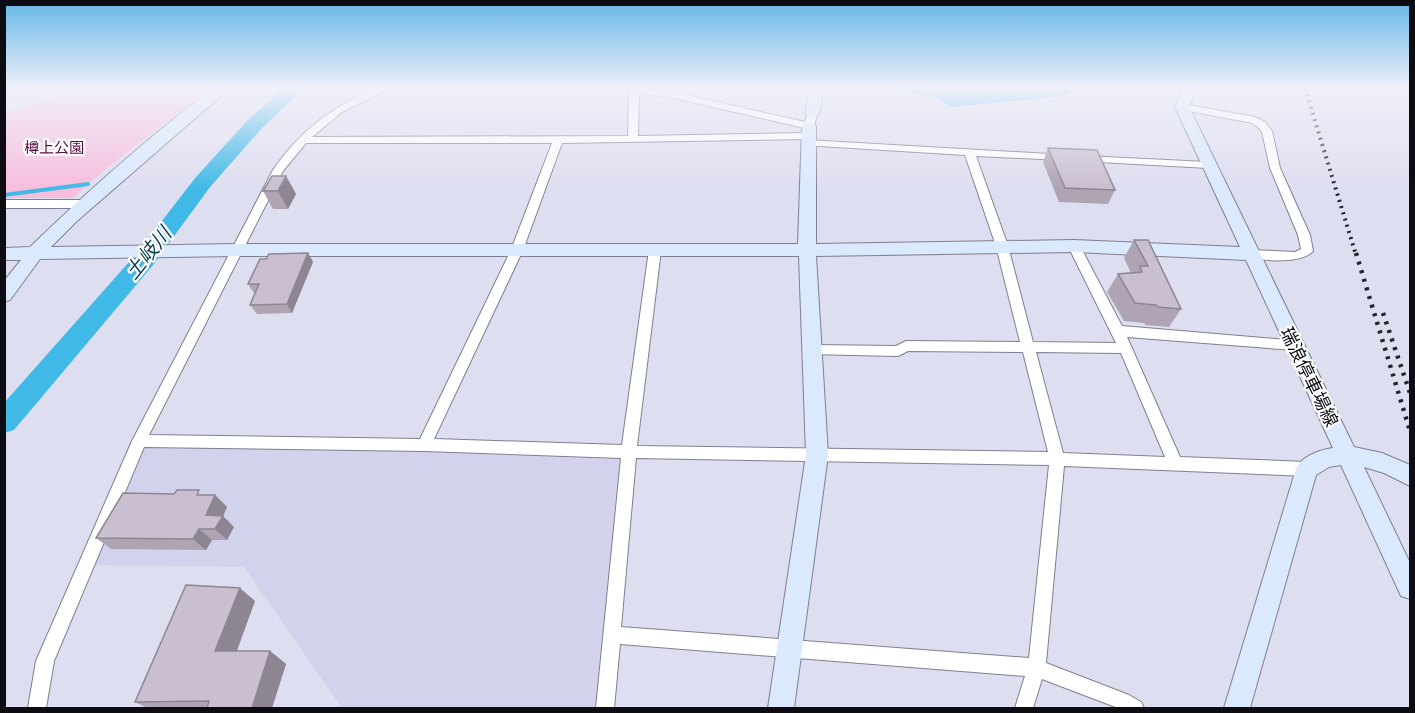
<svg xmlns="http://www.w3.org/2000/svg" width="1415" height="713" viewBox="0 0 1415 713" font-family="Barlow,'Noto Sans JP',sans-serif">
<rect width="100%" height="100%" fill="#dedef1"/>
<!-- built -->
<polygon fill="#d2d2ec" points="148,442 620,459 604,708 342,708 244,567 84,565"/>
<!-- green -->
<polygon fill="#f7bddd" points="84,88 210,88 103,171 73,198 5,198 5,113"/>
<!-- water -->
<polygon fill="#40b9e7" points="881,88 1083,88 1064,96 951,107 936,97"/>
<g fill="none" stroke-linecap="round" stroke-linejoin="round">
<!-- stream -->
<polyline stroke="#40b9e7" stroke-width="4" points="4,195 88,184"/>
<!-- river -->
<polygon fill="#40b9e7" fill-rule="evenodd" points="284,88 304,88 262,128 210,187 153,265 14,430 4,433 4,403 137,253 196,177 248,120"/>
<defs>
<g id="street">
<polygon points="4,88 41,88 36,91 4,93"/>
<path d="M378,88h13l-49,24 -30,25 316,-1 1,-44 -10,-2 -2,-2 52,3 136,31 3,-10 4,-1 5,3 -3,12 -5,3 -140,-32 -30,-4 -1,43 170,-3 5,3 -5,3 -246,4 -39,107 -89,189 188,6 27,-195 6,-4 6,4 -24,196 411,6 -25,-100 -115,-1 -10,5 -91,-2 -2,-4 2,-4 5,-1 84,1 10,-5 114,1 -24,-96 -31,-91 -162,-10v-4l4,-1 259,15v4l-4,1 -86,-4 32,90 25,96 83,1 -48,-97 6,-4 6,4 42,80 177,15 2,4 -7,5 -167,-13 53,120 127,5 5,2 3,5 -3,5 -5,2 -243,-10 -18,197 83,32 12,7 3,6h-26l-76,-29 -9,29h-18l10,-32 -405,-32 -6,64h-18l25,-250 -197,-7 -280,-4 -90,214 -8,47h-18l8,-47 96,-220 141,-271c26,-38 60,-65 105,-82zM306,143h246l-41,107 -91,189 -271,-4 134,-264zM1036,352l85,1 44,104 -102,-4zM636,458l413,7 -20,193 -408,-31z"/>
<path d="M1182,104l73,13 10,5 7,9 8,37 30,67 3,16c-11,13 -50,10 -66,6l-2,-3 6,-4 44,2 6,-3 -3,-14 -28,-67 -8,-36 -5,-6 -5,-3 -74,-14 -1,-2z"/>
<polygon points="1084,156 1208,162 1213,165 1208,168 1080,161 1080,157"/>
<polygon points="4,200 85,200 91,204 85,208 4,208"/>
</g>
<g id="secondary">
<path d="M214,88h16l-153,133 -26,26 186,-3h561l4,-118 7,-4 7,4v118l258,-4 166,7 -65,-140 8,-19h14l-8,19 165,340 28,6 28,12v21l-26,-13 -20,-6 46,96v36l-9,-3 -60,-131 -12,2 -13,8 -66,233h-26l72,-239c6,-13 23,-19 37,-21l-87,-188 -172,-8 -258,4 12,199 -34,253h-26l38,-253 -7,-199h-562l-197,3 -30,41 -6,2v-21l17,-21h-17v-12l26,-1c58,-56 119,-111 184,-159z"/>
<polygon points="810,88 824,88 819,114 812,118 805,114"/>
</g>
</defs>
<!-- street casing -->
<use href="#street" stroke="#7f7f90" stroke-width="2"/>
<!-- secondary casing -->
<use href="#secondary" stroke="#7f7f90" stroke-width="2"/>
<!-- street -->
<use href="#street" fill="#fff" fill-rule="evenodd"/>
<!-- secondary -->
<use href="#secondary" fill="#dae9fe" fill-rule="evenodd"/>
<!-- rail-far1 -->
<polyline stroke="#23232b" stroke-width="4" stroke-dasharray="2 4.5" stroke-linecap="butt" points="1305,88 1356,255"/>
<!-- rail -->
<g stroke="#23232b" stroke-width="4.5" stroke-dasharray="3 6" stroke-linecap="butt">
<polyline points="1356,253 1410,431"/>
<polyline points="1383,313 1410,393"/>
</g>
</g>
<!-- wall -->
<g fill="#aea4b3">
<polygon points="1048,148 1115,190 1108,204 1059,202 1043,162"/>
<polygon points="286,176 296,194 288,209 273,209 263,191"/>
<polygon points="1134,240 1181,309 1169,327 1146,325 1144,323 1124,321 1107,292 1118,274 1131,273 1124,258"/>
<polygon points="308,253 313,262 292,313 257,314 250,305 255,293 254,293 248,284 266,259"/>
<polygon points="203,495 215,495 227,507 223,516 234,527 227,540 212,540 206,550 111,549 96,538"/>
<polygon points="255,601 237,651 270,651 286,664 272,708 147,708 135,702"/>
</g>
<!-- shaded-wall -->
<g fill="#8d8692">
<polygon points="286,176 296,194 288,209 278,191"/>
<polygon points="308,253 313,262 292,313 287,304"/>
<polygon points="215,495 227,507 223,516 234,527 227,540 215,529 206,515"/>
<polygon points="199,529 212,540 206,550 193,539"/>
<polygon points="240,588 255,601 232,663 215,651"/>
<polygon points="270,651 286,664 272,708 252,708"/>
</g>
<!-- building -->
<g fill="#cabfd0" stroke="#8d8692" stroke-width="1.5">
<polygon points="1048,148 1097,150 1115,190 1065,188"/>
<polygon points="272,176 286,176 278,191 263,191"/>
<polygon points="1134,240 1148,240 1181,309 1158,307 1156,305 1135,303 1118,274 1142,272 1140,266 1148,266"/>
<polygon points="308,253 287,304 250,305 259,284 248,284 260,259 266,259 269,254"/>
<polygon points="177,490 199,490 197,495 215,495 206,515 223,516 215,529 199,529 193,539 96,538 123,493 174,494"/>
<polygon points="186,585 240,588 215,651 270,651 252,708 207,708 209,701 135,702"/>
</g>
<!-- sky -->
<linearGradient id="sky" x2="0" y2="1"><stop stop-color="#65b6e8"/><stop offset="0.47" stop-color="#f0f0f9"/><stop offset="1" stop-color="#f0f0f9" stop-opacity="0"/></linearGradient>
<rect width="1415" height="188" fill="url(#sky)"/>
<g text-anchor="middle" stroke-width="4.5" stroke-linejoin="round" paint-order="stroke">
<!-- far-park labels -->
<g font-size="15" fill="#58093f" stroke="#fff">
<text x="54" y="153">樽上公園</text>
</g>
<!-- street labels -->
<g font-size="18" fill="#0c0c12" stroke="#fff">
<text transform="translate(1309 377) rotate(64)" y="6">瑞浪停車場線</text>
</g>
<!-- water labels -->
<g font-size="20" font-style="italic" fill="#073d4f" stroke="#fff">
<text transform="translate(148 253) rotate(-51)" y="7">土岐川</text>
</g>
</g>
<!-- border -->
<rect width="1415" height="713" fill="none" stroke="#0c0c12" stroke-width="12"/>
</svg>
